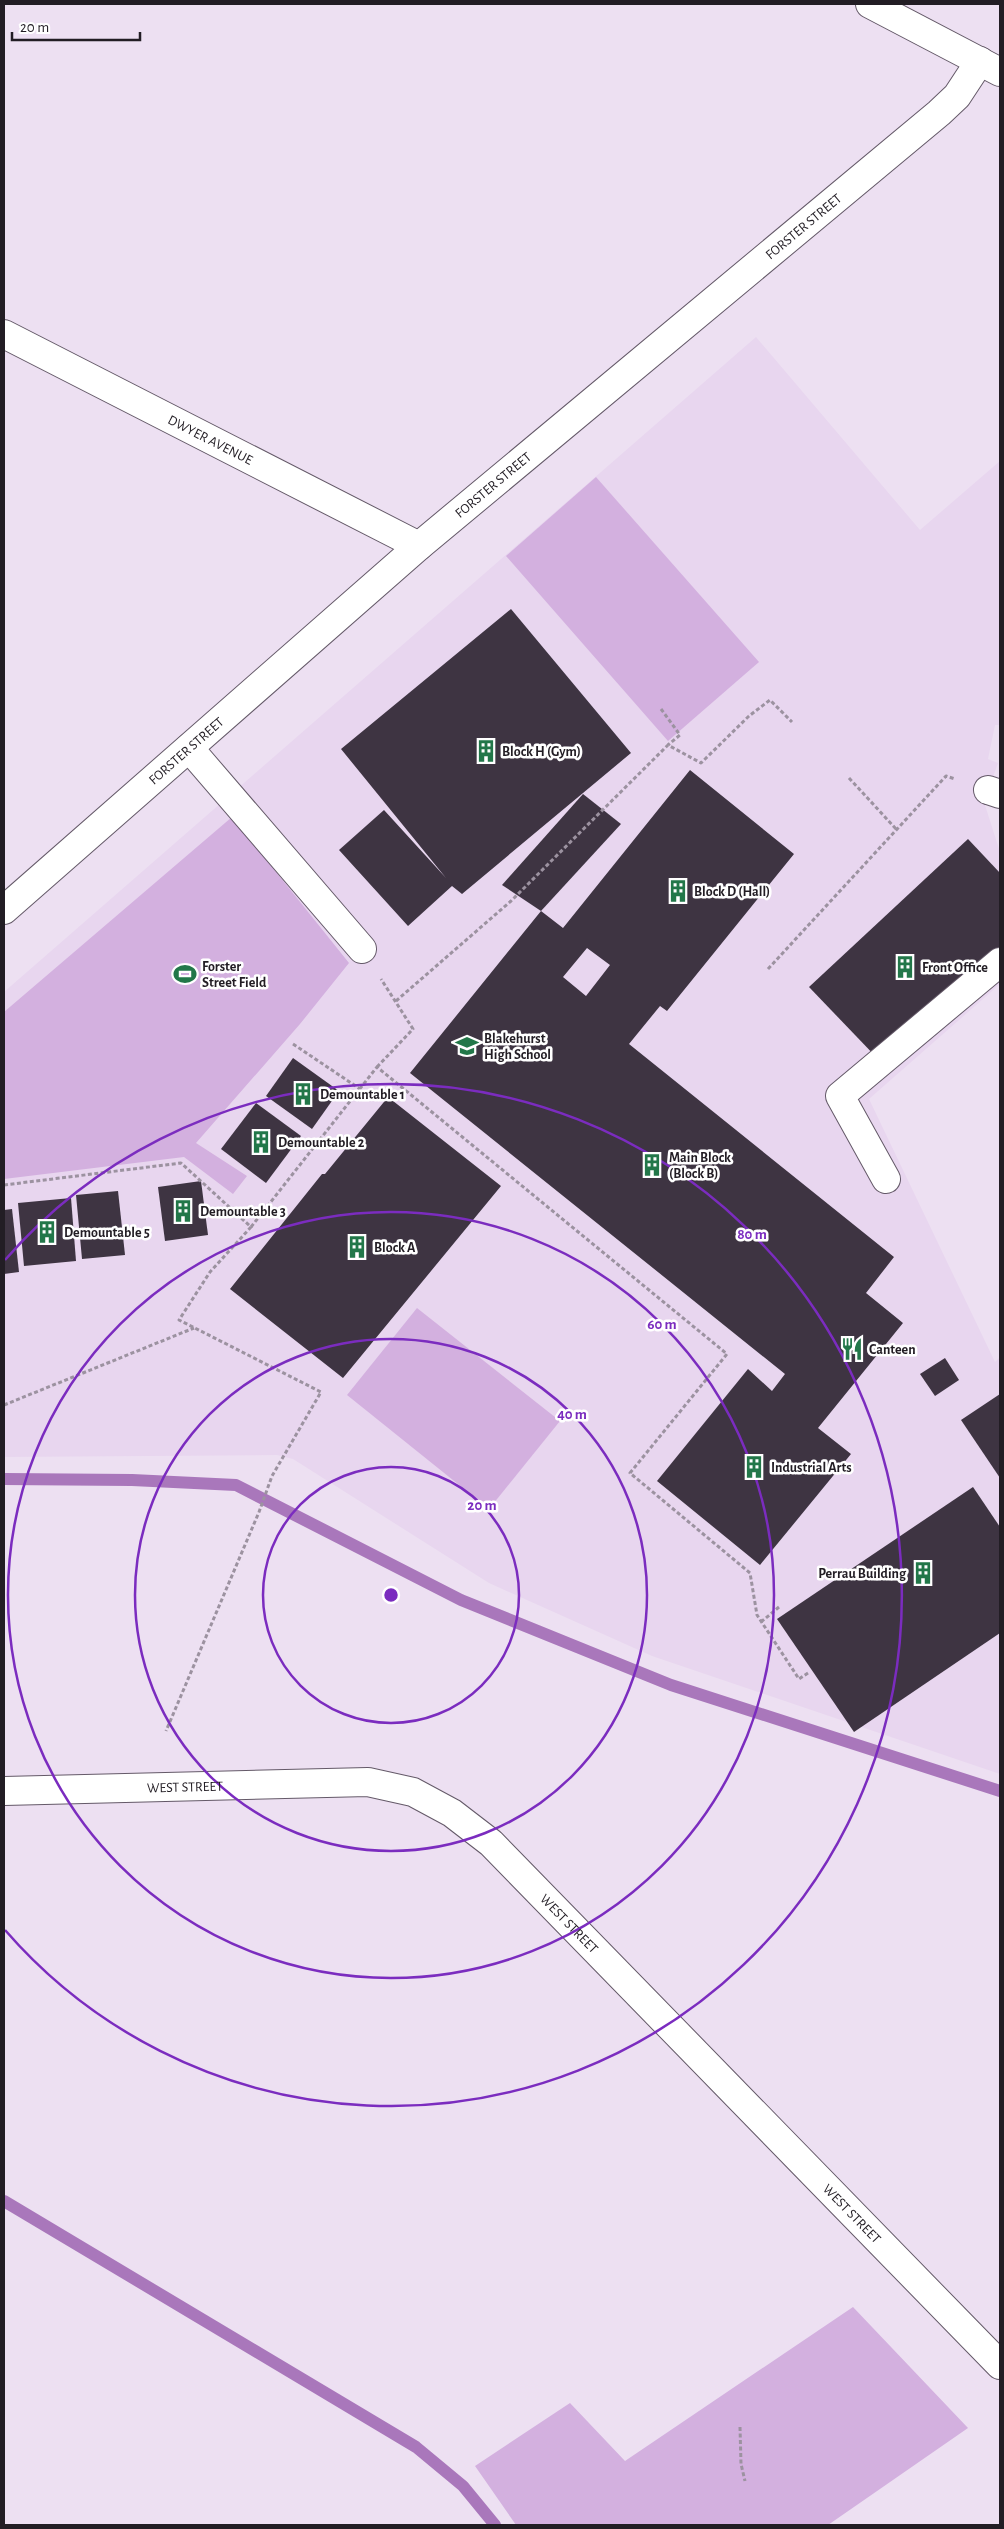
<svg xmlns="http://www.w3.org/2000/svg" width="1004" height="2529" viewBox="0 0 1004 2529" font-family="'Alegreya Sans',sans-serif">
<rect width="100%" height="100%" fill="#ede0f2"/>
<!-- built -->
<polygon fill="#e8d6ef" points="756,337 920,530 1000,461 1000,725 995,725 988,759 998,763 984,802 1000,852 1000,984 869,1099 995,1362 1000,1357 1000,1774 652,1656 489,1583 293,1459 277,1455 4,1457 4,992"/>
<!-- green -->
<g fill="#d3b0df">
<polygon points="596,477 759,662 668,741 506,556"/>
<polygon points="232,817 349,963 300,1024 196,1143 247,1176 233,1194 184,1157 4,1179 4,1012"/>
<polygon points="417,1308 560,1421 489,1509 347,1395"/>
<polygon points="853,2307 968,2428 828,2525 516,2525 475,2466 570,2403 625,2461"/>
</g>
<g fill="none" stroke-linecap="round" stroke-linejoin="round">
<!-- stream -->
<g stroke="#a977bb" stroke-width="12">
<polyline points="4,1479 132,1480 236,1485 461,1600 671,1685 1000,1791"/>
<polyline points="4,2201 416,2447 463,2486 495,2525"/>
</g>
</g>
<!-- building -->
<g fill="#3e3442" fill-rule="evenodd">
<polygon points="511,609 631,753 462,894 452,886 408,926 339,850 384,810 446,878 341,749"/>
<path d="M690,770l104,84 -127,157 -7,-5 -31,38 265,213 -28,36 37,30 -85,105 33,26 -91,111 -103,-84 91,-112 24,22 13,-17 -375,-301 131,-162 22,17zM587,948l23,17 -24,31 -23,-19z"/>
<polygon points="583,794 621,824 541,911 502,885"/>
<polygon points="968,839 1000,873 1000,946 879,1060 809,987"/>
<polygon points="293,1058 339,1091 312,1129 266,1096"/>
<polygon points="388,1097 501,1186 343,1378 230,1289 322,1174 325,1174"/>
<polygon points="256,1103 301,1136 266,1183 221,1149"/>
<polygon points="201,1181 208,1235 165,1241 158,1187"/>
<polygon points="118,1191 125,1255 82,1259 76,1195"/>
<polygon points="71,1198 76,1261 24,1266 18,1203"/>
<polygon points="12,1209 19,1272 4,1274 4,1210"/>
<polygon points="945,1358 959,1380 935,1396 920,1374"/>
<polygon points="1000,1394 1000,1478 961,1420"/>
<polygon points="973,1487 1000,1527 1000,1633 854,1732 777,1619"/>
</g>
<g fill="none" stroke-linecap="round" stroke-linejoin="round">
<defs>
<g id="minor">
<polyline points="870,4 1000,72"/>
<path id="s1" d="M4,334l415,212"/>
<polyline points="189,748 362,949"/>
<polyline points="988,790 1000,794"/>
<path id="s2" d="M4,910l415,-364 520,-433 18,-17 23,-35"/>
<polyline points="886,1179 840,1096 1000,962"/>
<path id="s3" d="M4,1791l364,-9 45,10 39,21 39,30 509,522"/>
</g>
</defs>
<!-- minor casing -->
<use href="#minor" stroke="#645968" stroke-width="30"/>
<!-- path -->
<g stroke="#9c92a0" stroke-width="3" stroke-dasharray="4 2.5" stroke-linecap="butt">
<polyline points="661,709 680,735 668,745"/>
<polyline points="849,778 897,830"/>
<polyline points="768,969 946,776 955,779"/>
<polyline points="396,1001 511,901 668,745 701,763 749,716 770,700 792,722"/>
<polyline points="293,1044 360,1089"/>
<polyline points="377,1067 413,1029 381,979"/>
<polyline points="4,1185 181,1163 251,1227 210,1272 179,1320 321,1392 272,1476 259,1512 166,1731"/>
<polyline points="251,1227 377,1067 727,1354 630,1473 750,1573 757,1615 799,1679 808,1673"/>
<polyline points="4,1405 194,1328"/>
<polyline points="761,1622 779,1607"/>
<polyline points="740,2427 741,2464 745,2481"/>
</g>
<!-- minor -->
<use href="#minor" stroke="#fff" stroke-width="28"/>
</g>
<!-- distance rings -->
<g fill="none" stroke="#7b2cbf" stroke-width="2.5">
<circle cx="391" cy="1595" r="128"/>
<circle cx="391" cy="1595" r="256"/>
<circle cx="391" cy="1595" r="383"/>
<path d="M5 1260A511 511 0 1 1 5 1930"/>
</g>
<!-- icons -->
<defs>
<symbol id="building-bare" viewBox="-9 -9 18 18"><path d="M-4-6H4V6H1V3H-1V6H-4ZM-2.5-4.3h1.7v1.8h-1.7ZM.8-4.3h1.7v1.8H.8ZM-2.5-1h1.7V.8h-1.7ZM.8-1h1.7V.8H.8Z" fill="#227749" stroke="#fff" stroke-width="2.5" paint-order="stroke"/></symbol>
<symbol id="stadium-bare" viewBox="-9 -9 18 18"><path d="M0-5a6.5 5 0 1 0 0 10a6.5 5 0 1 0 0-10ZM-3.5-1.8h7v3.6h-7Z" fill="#227749" stroke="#fff" stroke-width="2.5" paint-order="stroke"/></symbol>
<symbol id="school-bare" viewBox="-9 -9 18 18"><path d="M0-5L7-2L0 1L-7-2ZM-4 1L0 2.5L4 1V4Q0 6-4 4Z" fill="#227749" stroke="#fff" stroke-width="2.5" paint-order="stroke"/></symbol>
<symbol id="restaurant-bare" viewBox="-9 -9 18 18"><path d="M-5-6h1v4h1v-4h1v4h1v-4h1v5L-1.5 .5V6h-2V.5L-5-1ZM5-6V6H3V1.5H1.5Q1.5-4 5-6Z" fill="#227749" stroke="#fff" stroke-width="2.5" paint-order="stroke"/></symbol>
</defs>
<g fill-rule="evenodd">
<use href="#building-bare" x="470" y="735" width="32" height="32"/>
<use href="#building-bare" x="662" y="875" width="32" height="32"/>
<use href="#building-bare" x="889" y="951" width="32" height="32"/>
<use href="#stadium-bare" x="169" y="958" width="32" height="32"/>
<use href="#school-bare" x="451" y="1030" width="32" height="32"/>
<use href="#building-bare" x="287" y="1078" width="32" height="32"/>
<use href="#building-bare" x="245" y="1126" width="32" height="32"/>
<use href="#building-bare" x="636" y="1149" width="32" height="32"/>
<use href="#building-bare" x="167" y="1195" width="32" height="32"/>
<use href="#building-bare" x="31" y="1216" width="32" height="32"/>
<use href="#building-bare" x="341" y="1231" width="32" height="32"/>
<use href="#restaurant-bare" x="836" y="1333" width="32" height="32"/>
<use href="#building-bare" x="738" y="1451" width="32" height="32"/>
<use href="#building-bare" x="907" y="1557" width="32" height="32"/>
</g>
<g text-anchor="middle" stroke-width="5" stroke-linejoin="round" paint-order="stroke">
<!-- street labels -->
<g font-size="14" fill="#221d24" stroke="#fff">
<text dy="5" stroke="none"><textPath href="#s2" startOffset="1052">FORSTER STREET</textPath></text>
<text dy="5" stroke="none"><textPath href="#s1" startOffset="232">DWYER AVENUE</textPath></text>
<text dy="5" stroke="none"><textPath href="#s2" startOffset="648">FORSTER STREET</textPath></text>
<text dy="5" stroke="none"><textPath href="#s2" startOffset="242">FORSTER STREET</textPath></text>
<text dy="5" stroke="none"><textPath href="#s3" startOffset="181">WEST STREET</textPath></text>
<text dy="5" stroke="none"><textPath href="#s3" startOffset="616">WEST STREET</textPath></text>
<text dy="5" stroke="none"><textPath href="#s3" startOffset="1021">WEST STREET</textPath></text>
</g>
<!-- poi labels -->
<g font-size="14" font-weight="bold" fill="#221d24" stroke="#fff" text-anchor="start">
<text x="502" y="756">Block H (Gym)</text>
<text x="694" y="896">Block D (Hall)</text>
<text x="202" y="971">Forster<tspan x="202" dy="16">Street Field</tspan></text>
<text x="922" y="972">Front Office</text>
<text x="484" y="1043">Blakehurst<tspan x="484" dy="16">High School</tspan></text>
<text x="320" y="1099">Demountable 1</text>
<text x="278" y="1147">Demountable 2</text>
<text x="669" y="1162">Main Block<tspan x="669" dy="16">(Block B)</tspan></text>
<text x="200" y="1216">Demountable 3</text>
<text x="64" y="1237">Demountable 5</text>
<text x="374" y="1252">Block A</text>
<text x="869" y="1354">Canteen</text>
<text x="771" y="1472">Industrial Arts</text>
<text x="906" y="1578" text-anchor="end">Perrau Building</text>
</g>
</g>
<circle cx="391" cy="1595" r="8" fill="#7b2cbf" stroke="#fff" stroke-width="2.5"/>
<g font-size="15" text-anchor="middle" font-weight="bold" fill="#7b2cbf" stroke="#fff" stroke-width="5" stroke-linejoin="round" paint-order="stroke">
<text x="752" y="1239">80 m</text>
<text x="662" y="1329">60 m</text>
<text x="572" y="1419">40 m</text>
<text x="482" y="1510">20 m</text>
</g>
<!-- border -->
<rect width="1004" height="2529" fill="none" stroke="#221d24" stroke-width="10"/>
<!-- scale -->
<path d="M12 32v8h128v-8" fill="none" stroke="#221d24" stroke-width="2.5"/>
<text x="20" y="32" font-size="15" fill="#221d24" stroke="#ffffff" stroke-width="4" paint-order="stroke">20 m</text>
</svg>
